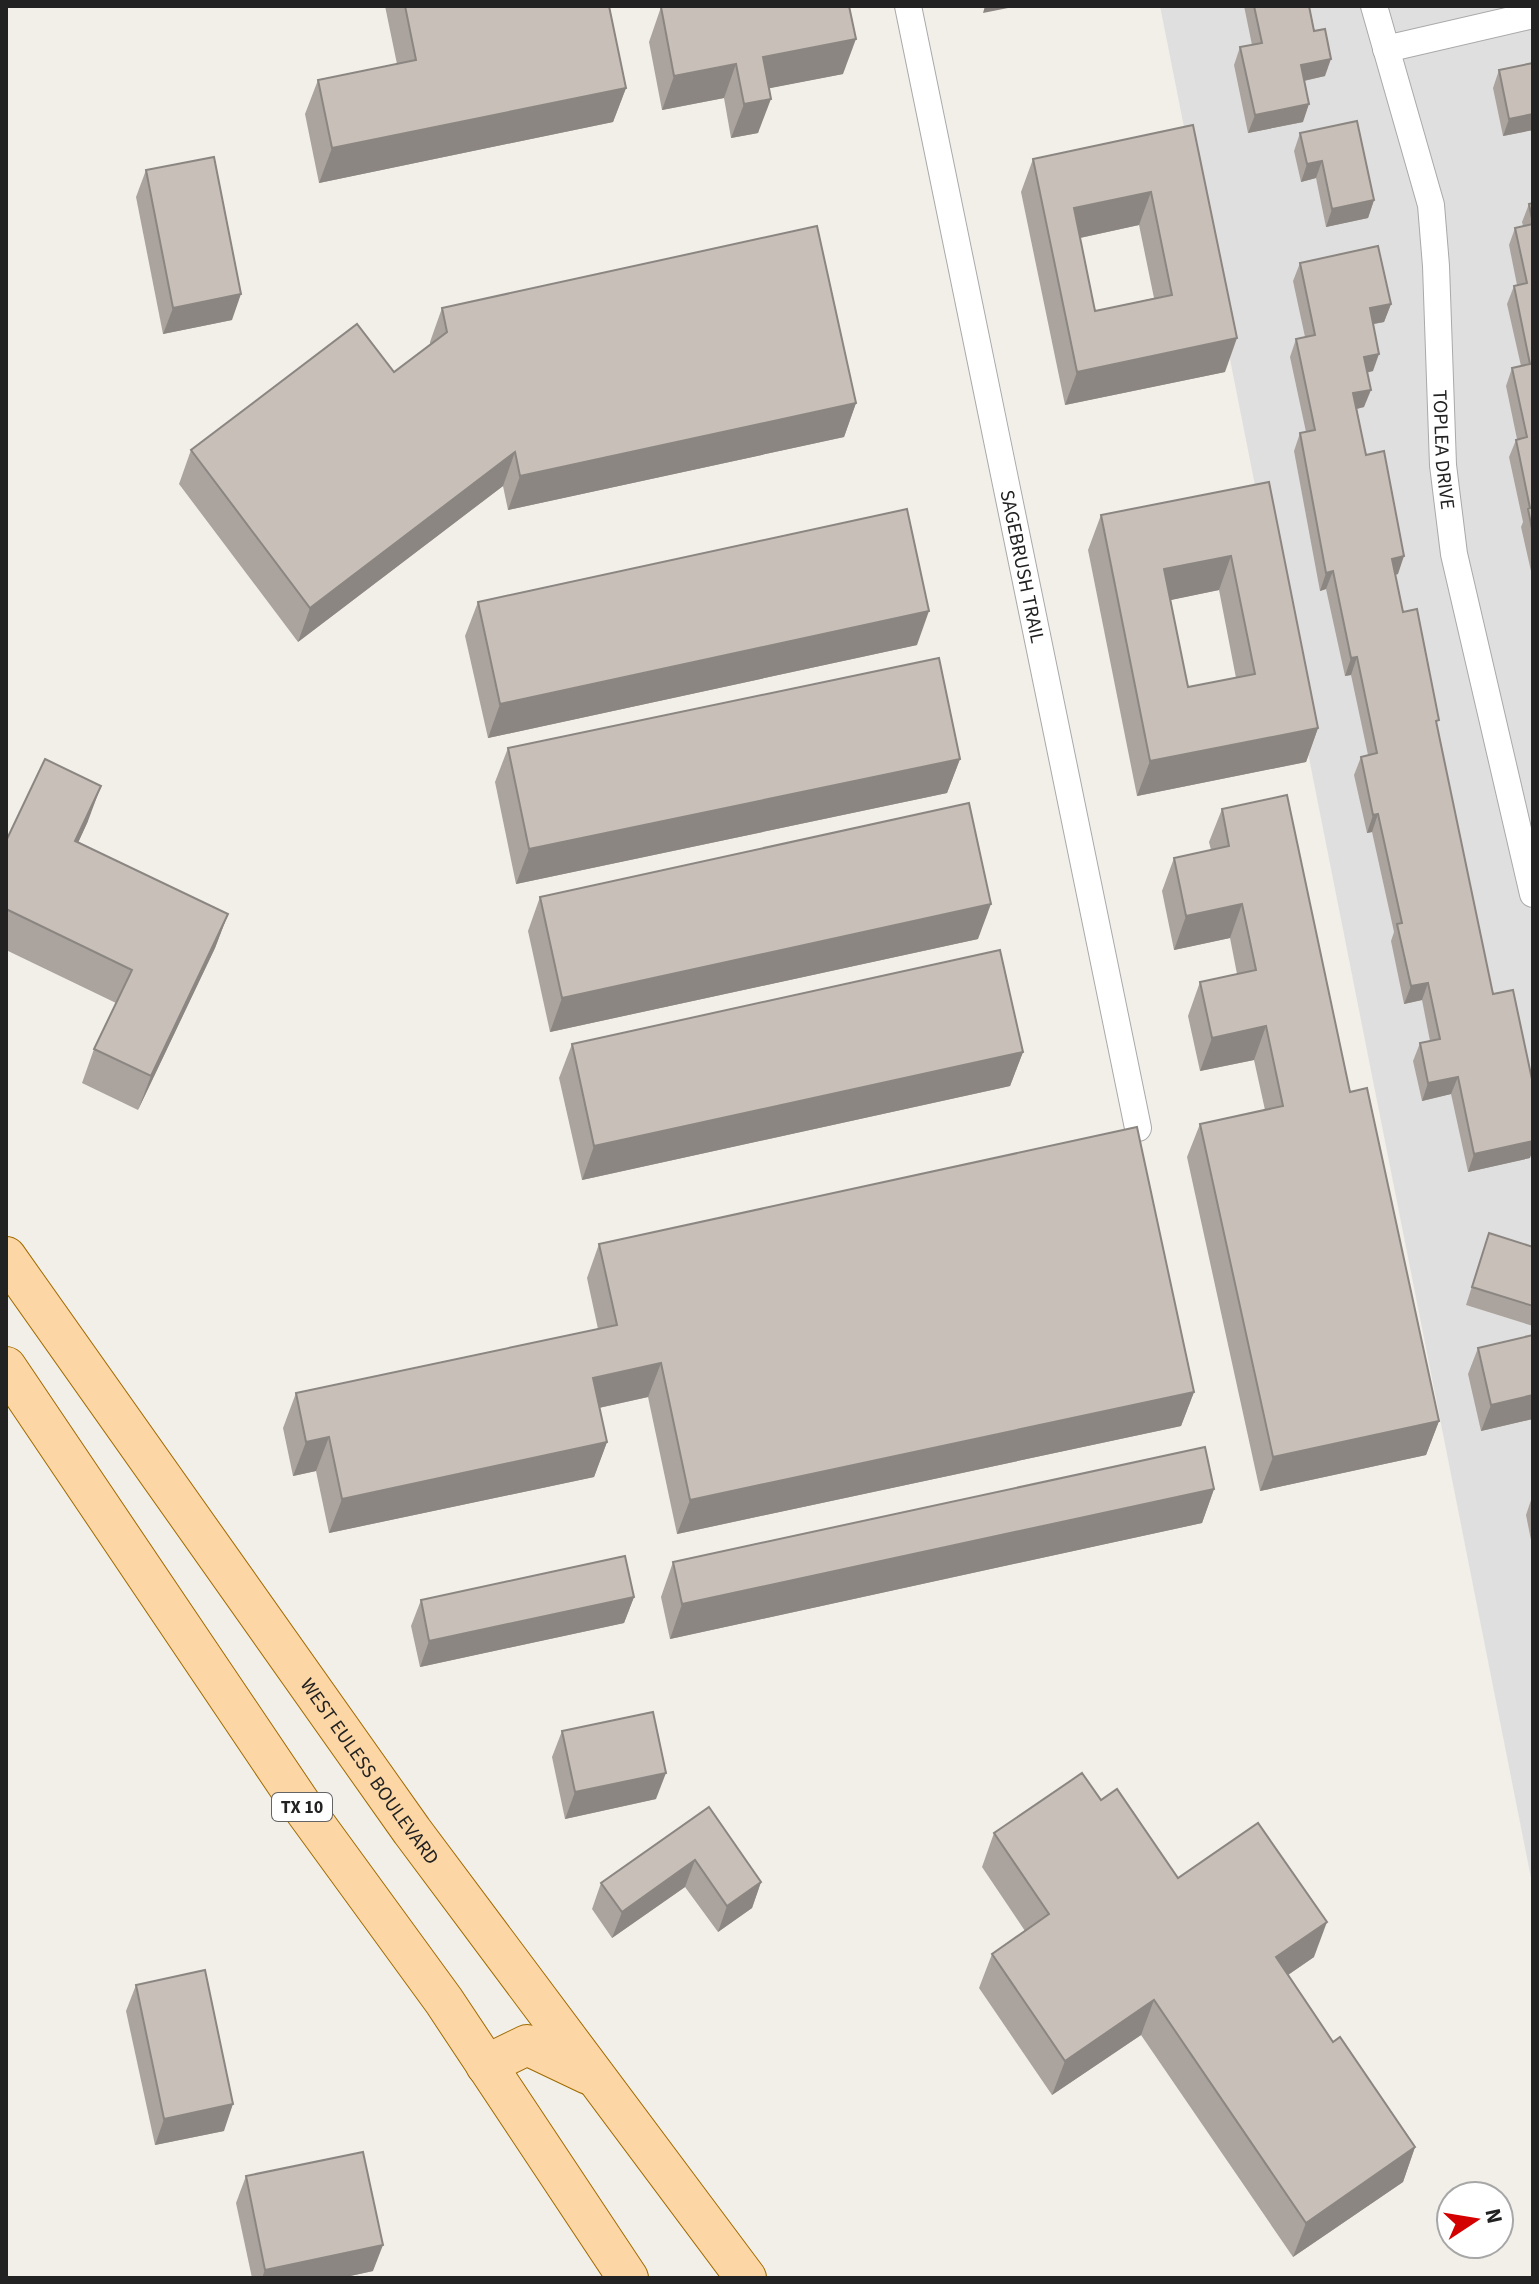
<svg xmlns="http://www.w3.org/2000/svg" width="1539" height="2284" viewBox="0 0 1539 2284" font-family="'Source Sans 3',sans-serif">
<rect width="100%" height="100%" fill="#f2efe9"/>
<!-- residential -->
<polygon fill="#e0dfdf" points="1160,6 1533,6 1533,1888"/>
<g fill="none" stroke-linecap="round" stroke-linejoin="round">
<defs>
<g id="minor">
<path id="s1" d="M908,6l230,1122"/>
<path id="s2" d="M1374,6l57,199 5,61 7,199 11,89 79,340"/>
<polyline points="1386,49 1533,15"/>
</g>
<g id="primary">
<path id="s3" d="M6,1257l406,574 334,447"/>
<polyline points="6,1367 304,1809 444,2001 628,2278"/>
<polyline points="486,2065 527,2045 588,2074"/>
</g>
</defs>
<!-- minor casing -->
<use href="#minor" stroke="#a9a9a9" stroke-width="28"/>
<!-- primary casing -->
<use href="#primary" stroke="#a06b00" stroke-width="42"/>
<!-- minor -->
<use href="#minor" stroke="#fff" stroke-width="26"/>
<!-- primary -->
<use href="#primary" stroke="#fcd6a4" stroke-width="40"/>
</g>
<!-- wall -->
<g fill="#aba49e" fill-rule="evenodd">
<polygon points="385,6 609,6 626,88 613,122 319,183 305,114 318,80 397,64"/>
<polygon points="1244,6 1309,6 1325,76 1304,81 1303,122 1248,133 1234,65 1240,47 1252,45"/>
<polygon points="661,7 843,74 769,88 758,133 731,138 724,98 662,110 649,42"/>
<polygon points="1533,63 1533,130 1503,136 1493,88 1499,70"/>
<path d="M1193,125l32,247 -160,33 -44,-213 12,-33zM1139,225l15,73 -59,13 -15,-73z"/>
<polygon points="1300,133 1374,200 1368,218 1326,227 1316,178 1301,182 1294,151"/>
<polygon points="146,170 232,320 163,334 136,197"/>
<polygon points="1533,203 1533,580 1521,527 1523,522 1509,457 1516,440 1517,439 1506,386 1512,368 1521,366 1507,304 1514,286 1517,285 1509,245 1515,228 1523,226 1522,222 1529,204"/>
<polygon points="1300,263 1391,304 1384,322 1373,324 1373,371 1367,372 1364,407 1357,409 1366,455 1398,574 1395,575 1403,612 1437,727 1493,994 1530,1158 1468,1172 1451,1094 1422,1101 1413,1061 1420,1043 1430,1041 1422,1000 1404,1004 1391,941 1394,932 1372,832 1367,833 1354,775 1361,757 1368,755 1351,675 1345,676 1326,589 1320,591 1294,451 1300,433 1306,432 1290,357 1296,339 1305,337 1293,281"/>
<polygon points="442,308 856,403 844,437 508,510 503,486 298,642 179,484 191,450 394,372 430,344 430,342"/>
<path d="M1269,482l49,246 -12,34 -169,34 -49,-246 13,-35zM1219,590l17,88 -48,9 -18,-87z"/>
<polygon points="478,602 917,645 488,738 465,636"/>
<polygon points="508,748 960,759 947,793 516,884 495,782"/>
<polygon points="1222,809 1350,1092 1439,1421 1426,1455 1260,1491 1187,1157 1200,1124 1265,1110 1254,1060 1200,1071 1188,1016 1200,982 1237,974 1230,938 1174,950 1162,891 1174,858 1211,850 1209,842"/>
<polygon points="88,821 78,843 228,914 215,948 138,1110 82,1083 94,1049 116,1003 6,950 6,841"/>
<polygon points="540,897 978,939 550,1032 528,931"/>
<polygon points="572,1044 1023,1052 1010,1086 582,1180 559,1078"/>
<polygon points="1489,1233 1533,1247 1533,1326 1466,1305"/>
<polygon points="599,1244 1194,1392 1181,1426 677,1534 648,1397 599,1408 607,1442 594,1477 329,1533 316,1471 293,1476 283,1428 296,1393 598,1329 587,1278"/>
<polygon points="1533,1335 1533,1419 1481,1431 1468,1374 1478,1348"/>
<polygon points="1214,1489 1202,1523 670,1639 661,1597 673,1562"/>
<polygon points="1532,1497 1533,1497 1533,1550 1526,1515"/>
<polygon points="634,1597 624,1623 420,1667 411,1626 421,1600"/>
<polygon points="562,1731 656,1799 565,1819 552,1757"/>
<polygon points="1101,1800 1178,1878 1314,1957 1288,1975 1333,2042 1415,2147 1403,2182 1293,2257 1141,2035 1052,2095 979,1988 992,1954 1025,1931 982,1867 994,1833"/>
<polygon points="709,1807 761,1882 752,1908 718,1932 685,1887 612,1938 592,1909 601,1883"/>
<polygon points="136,1985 224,2131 155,2145 126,2011"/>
<polygon points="246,2176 373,2271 341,2278 252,2278 236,2203"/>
</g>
<!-- shaded-wall -->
<g fill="#8b8681">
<polygon points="985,6 1018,6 983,13"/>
<polygon points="856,39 843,74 751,92 763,57"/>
<polygon points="1331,59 1325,76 1294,83 1301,65"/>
<polygon points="736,64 724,98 662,110 674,76"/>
<polygon points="626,88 613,122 319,183 332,148"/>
<polygon points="771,99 758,133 731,138 744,104"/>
<polygon points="1309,104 1303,122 1248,133 1255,115"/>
<polygon points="1533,114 1533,130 1503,136 1509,119"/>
<polygon points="1322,161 1316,178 1301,182 1307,164"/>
<polygon points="1151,192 1139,225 1061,242 1074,208"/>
<polygon points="1374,200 1368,218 1326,227 1332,209"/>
<polygon points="241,294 232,320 163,334 173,308"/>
<polygon points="1391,304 1384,322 1363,326 1370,308"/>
<polygon points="1237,338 1225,372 1065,405 1077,372"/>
<polygon points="1379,354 1373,371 1357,375 1364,357"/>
<polygon points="1371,390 1364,407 1347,411 1353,393"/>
<polygon points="856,403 844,437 508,510 520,476"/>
<polygon points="515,452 503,486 298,642 310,608"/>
<polygon points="1231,556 1219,590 1152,604 1164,569"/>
<polygon points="1404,556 1398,574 1386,577 1392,559"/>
<polygon points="1333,571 1326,589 1320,591 1326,573"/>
<polygon points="929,611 917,645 488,738 500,704"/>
<polygon points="1357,657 1351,675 1345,676 1351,658"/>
<polygon points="1318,728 1306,762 1137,796 1150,761"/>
<polygon points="960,759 947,793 516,884 529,849"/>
<polygon points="101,786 88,821 63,875 75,841"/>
<polygon points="1378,814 1372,832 1367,833 1373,815"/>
<polygon points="991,904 978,939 550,1032 562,998"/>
<polygon points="1242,904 1230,938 1174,950 1186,916"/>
<polygon points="228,914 215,948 138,1110 151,1076"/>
<polygon points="1428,983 1422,1000 1404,1004 1411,986"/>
<polygon points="1266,1026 1254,1060 1200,1071 1212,1038"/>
<polygon points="1023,1052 1010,1086 582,1180 594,1146"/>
<polygon points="1458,1077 1451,1094 1422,1101 1428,1083"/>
<polygon points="1533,1141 1533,1150 1530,1158 1468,1172 1474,1154"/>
<polygon points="661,1363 648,1397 580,1412 593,1378"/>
<polygon points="1194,1392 1181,1426 677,1534 690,1500"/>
<polygon points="1533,1395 1533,1419 1481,1431 1491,1405"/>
<polygon points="1439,1421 1426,1455 1260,1491 1273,1457"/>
<polygon points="329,1437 316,1471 293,1476 306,1442"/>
<polygon points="607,1442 594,1477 329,1533 342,1499"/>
<polygon points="1214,1489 1202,1523 670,1639 682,1604"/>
<polygon points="634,1597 624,1623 420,1667 429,1641"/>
<polygon points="666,1773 656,1799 565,1819 575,1792"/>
<polygon points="695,1860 685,1887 612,1938 622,1912"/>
<polygon points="761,1882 752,1908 718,1932 727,1906"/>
<polygon points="1327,1922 1314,1957 1263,1992 1276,1957"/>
<polygon points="1154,2000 1141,2035 1052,2095 1065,2061"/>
<polygon points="233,2104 224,2131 155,2145 164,2119"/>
<polygon points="1415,2147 1403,2182 1293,2257 1306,2223"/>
<polygon points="383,2245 373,2271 341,2278 262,2278 265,2270"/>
</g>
<!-- building -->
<g fill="#c7bfb8" stroke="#8b8681" stroke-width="2" fill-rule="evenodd">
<polygon points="405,6 609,6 626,88 332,148 318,80 416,60"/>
<polygon points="669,6 849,6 856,39 763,57 771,99 744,104 736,64 674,76 661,7"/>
<polygon points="1254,6 1309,6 1314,31 1325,29 1331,59 1301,65 1309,104 1255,115 1240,47 1262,43"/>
<polygon points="1533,63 1533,114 1509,119 1499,70"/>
<polygon points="1357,121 1374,200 1332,209 1322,161 1307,164 1300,133"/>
<path d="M1193,125l44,213 -160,34 -44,-213zM1151,192l21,103 -77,16 -21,-103z"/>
<polygon points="214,157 241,294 173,308 146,170"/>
<polygon points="1533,203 1533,534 1528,509 1530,508 1516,440 1527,437 1512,368 1530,364 1514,286 1527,283 1515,228 1533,224 1529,204"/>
<polygon points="817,226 856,403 520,476 515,452 310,608 191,450 357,324 394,372 447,332 442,308"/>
<polygon points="1378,246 1391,304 1370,308 1379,354 1364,357 1371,390 1353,393 1366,455 1384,451 1404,556 1392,559 1403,612 1417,609 1439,720 1436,721 1493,994 1513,990 1533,1084 1533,1118 1532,1119 1533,1141 1474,1154 1458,1077 1428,1083 1420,1043 1440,1039 1428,983 1411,986 1397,924 1402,923 1378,814 1373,815 1361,757 1377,753 1357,657 1351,658 1333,571 1326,573 1300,433 1315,430 1296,339 1315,335 1300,263"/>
<path d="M1269,482l49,246 -168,33 -49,-246zM1231,556l24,118 -67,13 -24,-118z"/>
<polygon points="907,509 929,611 500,704 478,602"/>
<polygon points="939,658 960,759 529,849 508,748"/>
<polygon points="45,759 101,786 75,841 228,914 151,1076 94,1049 132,970 6,909 6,841"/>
<polygon points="1287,795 1350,1092 1367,1088 1439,1421 1273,1457 1200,1124 1283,1106 1266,1026 1212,1038 1200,982 1256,970 1242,904 1186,916 1174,858 1229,846 1222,809"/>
<polygon points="969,803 991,904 562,998 540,897"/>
<polygon points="1000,950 1023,1052 594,1146 572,1044"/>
<polygon points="1137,1127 1194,1392 690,1500 661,1363 593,1378 607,1442 342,1499 329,1437 306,1442 296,1393 617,1325 599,1244"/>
<polygon points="1489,1233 1533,1247 1533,1306 1472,1287"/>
<polygon points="1533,1335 1533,1395 1491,1405 1478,1348"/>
<polygon points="1205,1447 1214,1489 682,1604 673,1562"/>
<polygon points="625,1556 634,1597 429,1641 421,1600"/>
<polygon points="653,1712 666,1773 575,1792 562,1731"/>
<polygon points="1082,1773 1101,1800 1117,1789 1178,1878 1258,1823 1327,1922 1276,1957 1333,2042 1340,2037 1415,2147 1306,2223 1154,2000 1065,2061 992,1954 1049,1914 994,1833"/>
<polygon points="709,1807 761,1882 727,1906 695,1860 622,1912 601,1883"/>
<polygon points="205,1970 233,2104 164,2119 136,1985"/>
<polygon points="363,2152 383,2245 265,2270 246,2176"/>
</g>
<g text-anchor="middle" stroke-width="8" stroke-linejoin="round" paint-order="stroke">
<!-- shield labels -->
<rect fill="#fff" stroke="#646464" stroke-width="2" x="272" y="1793" width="60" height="28" rx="6"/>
<g font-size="18" font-weight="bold" fill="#222">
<text x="302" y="1813">TX 10</text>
</g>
<!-- street labels -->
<g font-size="20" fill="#222" stroke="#fff">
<text dy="7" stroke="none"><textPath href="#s2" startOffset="452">TOPLEA DRIVE</textPath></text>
<text dy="7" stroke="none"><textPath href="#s1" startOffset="572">SAGEBRUSH TRAIL</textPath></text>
<text dy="7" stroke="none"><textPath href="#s3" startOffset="630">WEST EULESS BOULEVARD</textPath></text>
</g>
</g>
<!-- border -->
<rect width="1539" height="2284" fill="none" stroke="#222222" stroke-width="16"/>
<!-- north arrow -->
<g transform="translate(1475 2220) rotate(78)"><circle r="38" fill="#ffffff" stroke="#a7a7a7" stroke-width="2"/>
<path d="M0-6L14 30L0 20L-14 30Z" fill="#d40000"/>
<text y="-12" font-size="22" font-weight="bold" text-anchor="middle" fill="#222222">N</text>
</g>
</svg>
